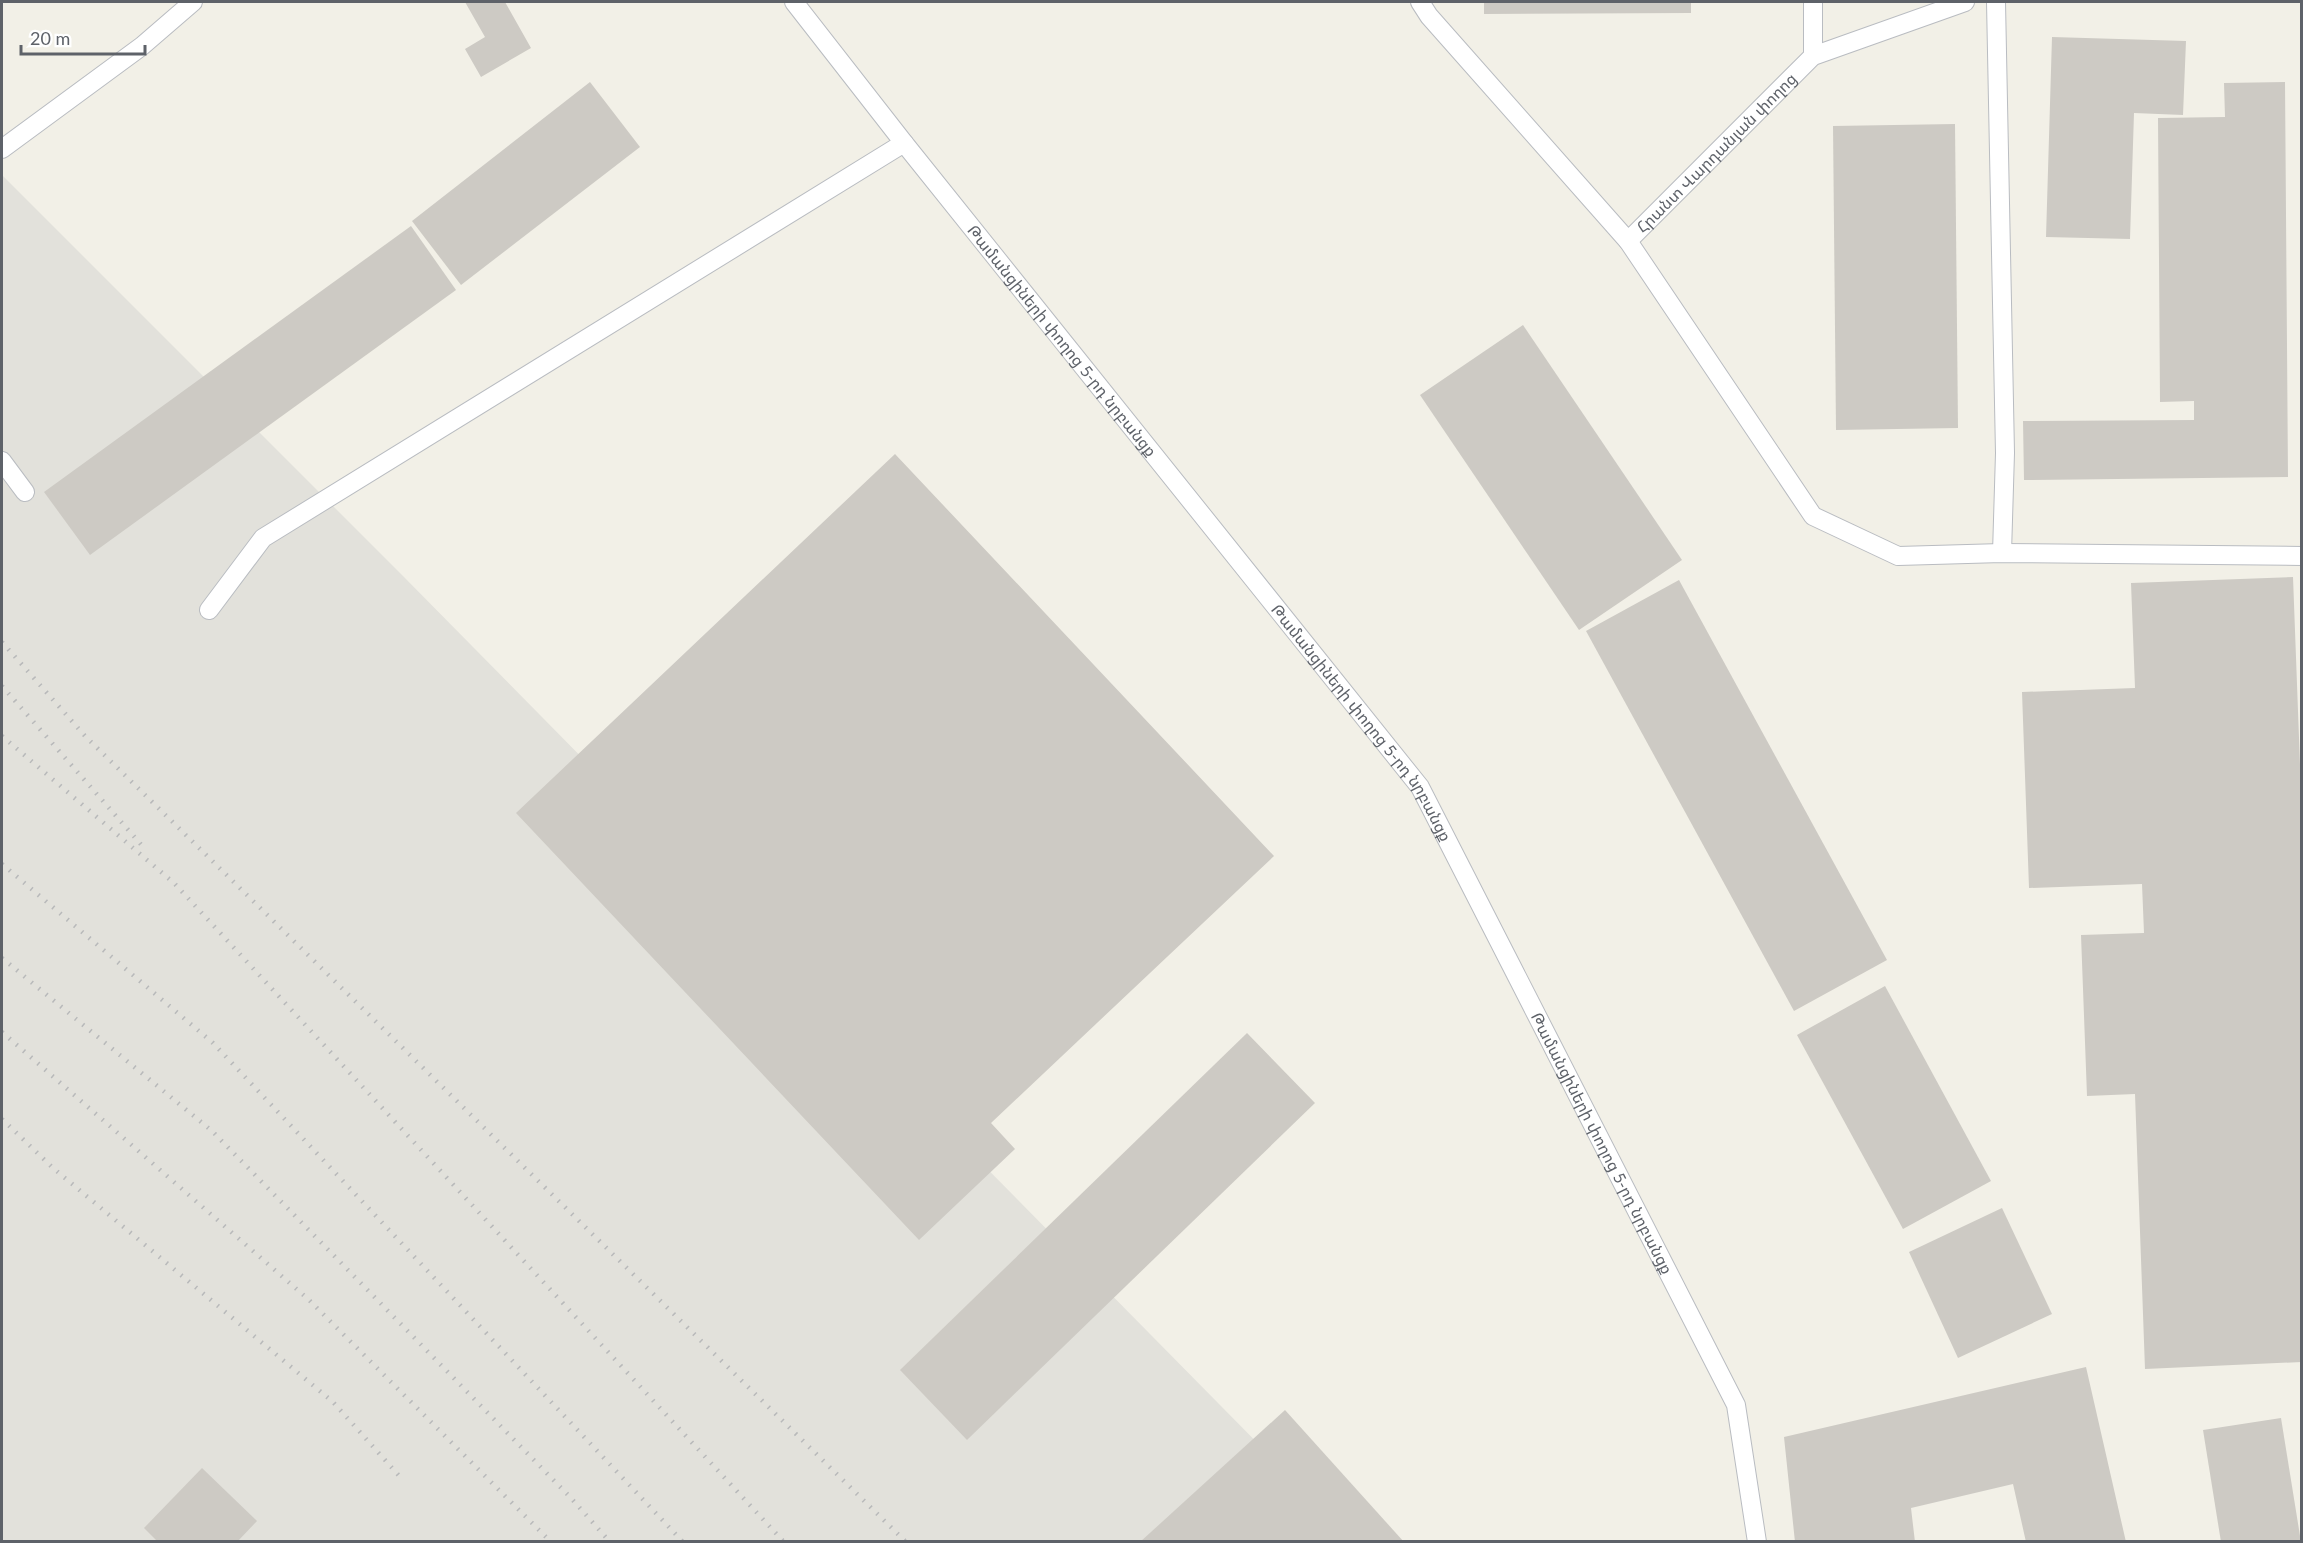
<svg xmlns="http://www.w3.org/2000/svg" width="2303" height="1543" viewBox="0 0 2303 1543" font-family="Lato,'Noto Sans Armenian',sans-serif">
<rect width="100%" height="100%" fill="#f2f0e7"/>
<!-- industrial -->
<polygon fill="#e2e1db" points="2,175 402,575 1354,1541 2,1541"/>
<!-- building -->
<g fill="#cdcac4">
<polygon points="465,2 505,2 531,48 481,77 465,49 485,37"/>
<polygon points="1484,2 1691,2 1691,13 1484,14"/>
<polygon points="2052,37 2186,41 2183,115 2134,113 2130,239 2046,237"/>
<polygon points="590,82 640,147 461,285 412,221"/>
<polygon points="2285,82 2288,477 2024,480 2023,421 2194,420 2194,401 2160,402 2158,118 2225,117 2224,83"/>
<polygon points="1955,124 1958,428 1836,430 1833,126"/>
<polygon points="411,226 456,290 90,555 44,492"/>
<polygon points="1523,325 1682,560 1579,630 1420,395"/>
<polygon points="895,454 1274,856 991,1123 1015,1149 919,1240 516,813"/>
<polygon points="2293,577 2302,818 2302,1362 2145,1369 2135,1094 2087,1096 2081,935 2144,933 2142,884 2029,888 2022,692 2135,688 2131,583"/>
<polygon points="1679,580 1887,960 1794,1011 1586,631"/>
<polygon points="1885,986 1991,1181 1903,1229 1797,1035"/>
<polygon points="1247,1033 1315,1103 967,1440 900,1370"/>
<polygon points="2002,1208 2052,1314 1958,1358 1909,1252"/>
<polygon points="2086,1367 2126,1542 2026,1542 2013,1484 1911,1508 1915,1542 1795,1542 1784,1437"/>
<polygon points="1285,1410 1404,1542 1140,1542"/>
<polygon points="2281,1418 2301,1542 2221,1542 2203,1430"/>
<polygon points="202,1468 257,1521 237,1542 158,1542 144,1528"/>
</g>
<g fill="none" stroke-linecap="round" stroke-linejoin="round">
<defs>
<g id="service">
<path id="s1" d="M794,2l110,141 516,644 316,618 21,137"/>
<path id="s2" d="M1420,2l9,14 199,225 185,-185 152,-54"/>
<polyline points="1996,2 2005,453 2002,553"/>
<polyline points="1813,56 1813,2"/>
<polyline points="2,149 142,46 193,2"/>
<polyline points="1628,241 1813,516 1898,556 2002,553 2302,556"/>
<polyline points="2,461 25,492"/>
<polyline points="209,610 263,538 904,143"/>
</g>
</defs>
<!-- service casing -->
<use href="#service" stroke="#b9bcc1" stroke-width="20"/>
<!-- service -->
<use href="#service" stroke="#fff" stroke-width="18"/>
<!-- rail -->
<g stroke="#b8b9ba" stroke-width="4.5" stroke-dasharray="1.5 8" stroke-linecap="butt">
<polyline points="2,642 85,736 906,1542"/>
<polyline points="2,686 145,849"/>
<polyline points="2,736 174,883 784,1542"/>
<polyline points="2,864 213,1043 683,1542"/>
<polyline points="2,958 212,1131 571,1498 610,1542"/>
<polyline points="2,1032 308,1299 551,1542"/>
<polyline points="2,1119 53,1168 333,1402 402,1479"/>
</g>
</g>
<g text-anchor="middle" stroke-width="4.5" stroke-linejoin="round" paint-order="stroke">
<!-- street labels -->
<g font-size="16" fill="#5e6269" stroke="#fff">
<text dy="6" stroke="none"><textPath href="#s2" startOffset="442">Հրանտ Վարդանյան փողոց</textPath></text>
<text dy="6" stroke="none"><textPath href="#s1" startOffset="432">Թամանցիների փողոց 5-րդ նրբանցք</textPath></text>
<text dy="6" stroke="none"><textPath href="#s1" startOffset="918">Թամանցիների փողոց 5-րդ նրբանցք</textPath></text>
<text dy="6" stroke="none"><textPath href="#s1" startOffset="1404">Թամանցիների փողոց 5-րդ նրբանցք</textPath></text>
</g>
</g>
<!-- border -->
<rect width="2303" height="1543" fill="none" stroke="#5e6269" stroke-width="6"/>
<!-- scale -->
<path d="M21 45v9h124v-9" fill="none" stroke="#5e6269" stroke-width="3"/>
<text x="30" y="45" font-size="18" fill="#5e6269" stroke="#ffffff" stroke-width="4.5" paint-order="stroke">20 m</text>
</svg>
